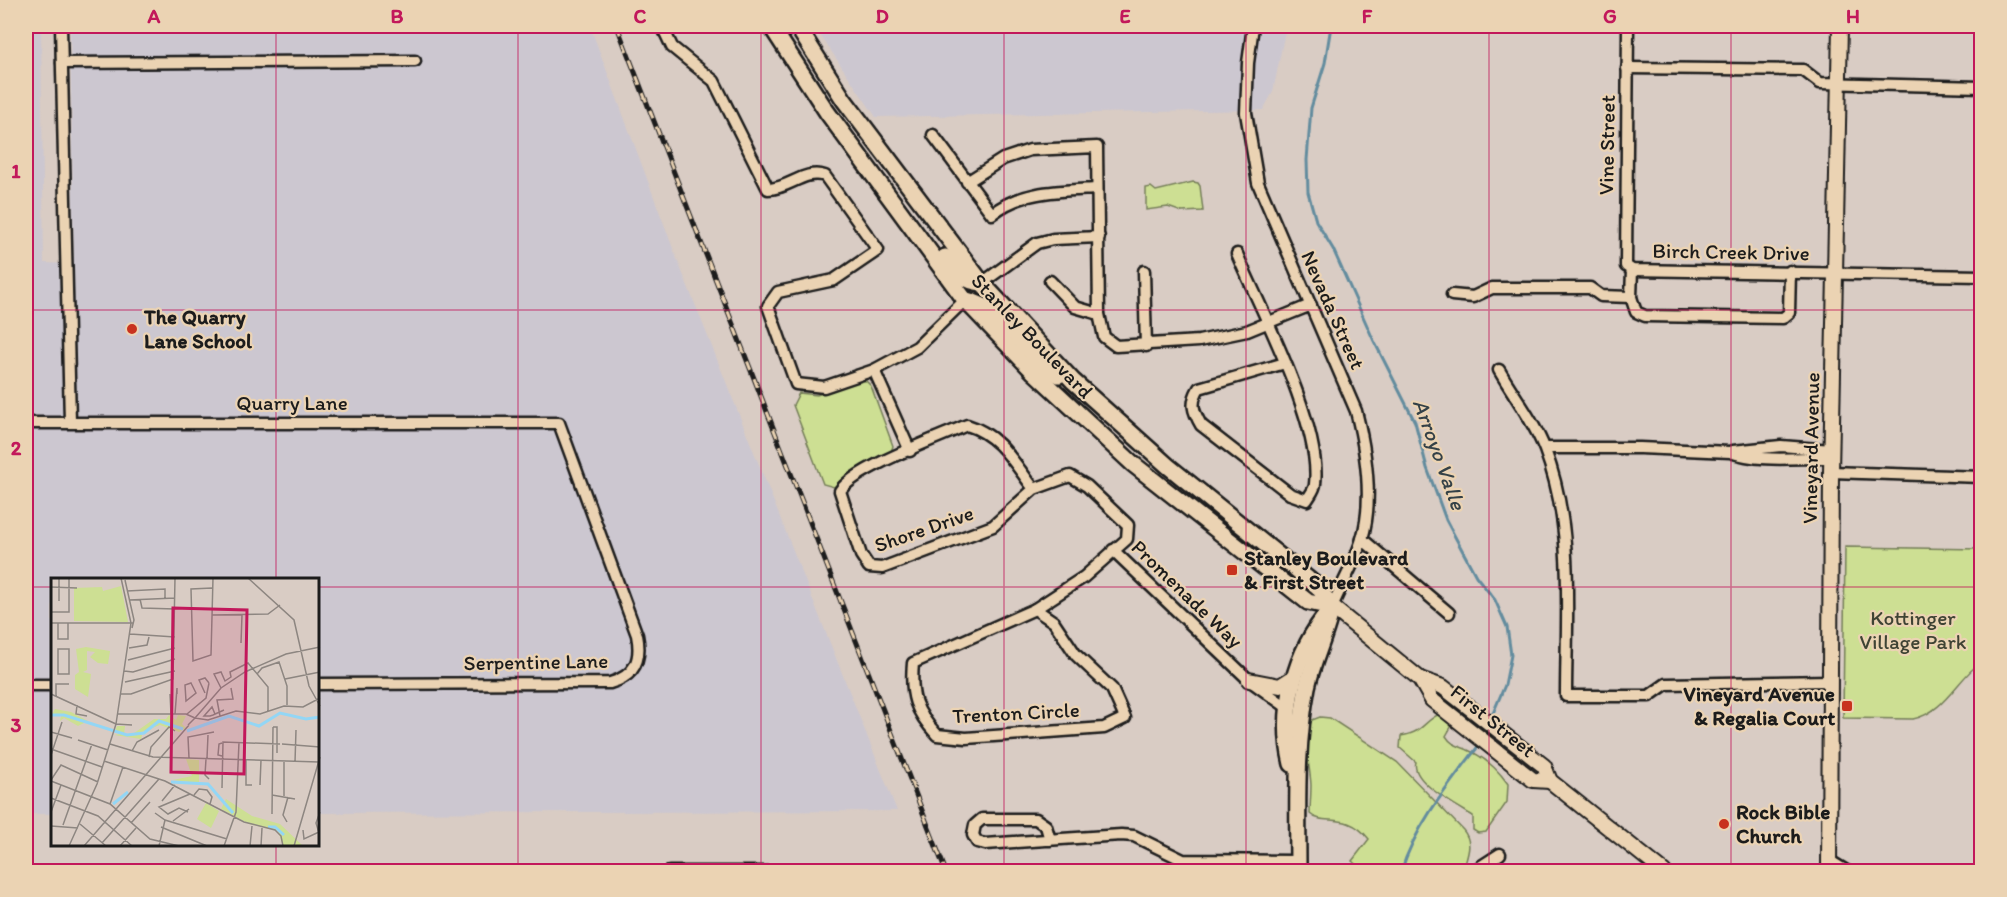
<svg xmlns="http://www.w3.org/2000/svg" width="2007" height="897" viewBox="0 0 2007 897" font-family="Itim,sans-serif">
<rect width="100%" height="100%" fill="#d9ccc4"/>
<filter id="ink" filterUnits="userSpaceOnUse"><feTurbulence type="fractalNoise" baseFrequency=".0167" numOctaves="2"/><feDisplacementMap in="SourceGraphic" scale="12" xChannelSelector="R" yChannelSelector="G"/><feConvolveMatrix kernelMatrix="1 2 1 2 8 2 1 2 1" color-interpolation-filters="sRGB"/></filter>
<g filter="url(#ink)">
<!-- built -->
<g fill="#ccc7d0">
<polygon points="26,26 41,26 44,263 74,264 70,26 590,26 677,259 897,811 318,813 318,579 52,579 52,814 26,814"/>
<polygon points="814,26 1286,26 1273,92 1263,110 876,117"/>
</g>
<!-- green -->
<g fill="#cddf93" stroke="#747e58" stroke-width="1.5">
<polygon points="1193,182 1198,183 1200,186 1203,211 1182,212 1168,207 1146,210 1146,188 1151,187 1156,191"/>
<polygon points="856,380 866,381 871,386 893,446 889,457 845,476 834,487 823,484 793,405 799,393 817,395"/>
<path d="M1845,547l136,2v113c-24,17 -37,51 -68,57l-70,-1z"/>
<path d="M1442,713l13,7 -9,16c7,11 13,9 24,15 15,7 29,20 38,33l-1,18 -21,30 -8,1 -5,-3v-14c-16,-10 -63,-35 -57,-54l-16,-14 1,-12c26,-5 22,-16 41,-23z"/>
<path d="M1320,717l10,1 67,44 66,68c11,13 4,26 0,41h-100l-11,-10 17,-22c-23,-29 -45,-12 -59,-25 0,-9 1,-19 1,-29 -1,-23 -10,-43 1,-65z"/>
</g>
<g fill="none" stroke-linecap="round" stroke-linejoin="round">
<!-- stream -->
<g stroke="#638c9e" stroke-width="3">
<polyline points="1331,26 1325,63 1311,108 1307,160 1308,192 1316,221 1333,249 1373,339 1415,422 1427,468 1446,520 1476,576 1495,600 1507,627 1511,655 1505,685 1491,718"/>
<path d="M1401,872c14,-47 50,-90 79,-128"/>
</g>
<defs>
<g id="minor">
<polyline points="61,26 70,422"/>
<path d="M662,26l10,21 42,34 54,108c21,0 36,-20 57,-13l53,74 -44,30 -56,12 -10,14 28,78 28,3 50,-17 43,-23 48,-47"/>
<path d="M1253,26l-5,37 -2,50 12,70 98,228c10,40 18,88 6,128 -7,24 -21,46 -30,68"/>
<polyline points="1628,26 1626,266 1632,270 1982,276"/>
<polyline points="62,63 415,61"/>
<polyline points="1627,68 1803,70 1820,83 1982,87"/>
<path d="M933,135l59,79c29,-24 70,-23 105,-25"/>
<polyline points="967,182 1003,159 1030,150 1097,147 1099,314 1104,337 1116,346 1199,341 1247,331 1311,305"/>
<path d="M1237,254c24,56 85,171 78,230 0,5 -5,11 -8,16l-17,-6 -89,-69c-8,-14 -11,-22 -2,-37l86,-25"/>
<polyline points="1632,270 1631,297 1636,312 1645,316 1783,318 1789,313 1790,271"/>
<polyline points="1144,271 1146,346"/>
<polyline points="1050,281 1075,307 1099,314"/>
<polyline points="982,283 1037,243 1053,239 1099,237"/>
<polyline points="1452,295 1473,297 1492,288 1590,288 1601,296 1631,297"/>
<polyline points="874,370 910,451"/>
<path d="M1499,370c15,26 36,53 46,80 30,79 21,164 21,246h83l17,-12 164,-3"/>
<path d="M26,423h533l78,212c5,25 -2,41 -27,48l-292,1"/>
<path d="M1545,448h95l90,4c32,11 68,5 101,6"/>
<polyline points="1733,451 1781,446 1832,450"/>
<polyline points="1831,472 1982,477"/>
<path d="M1034,489c-20,-26 -34,-54 -67,-64 -29,13 -112,43 -127,66l21,64 8,12 13,1 111,-42 41,-37 36,-13 17,10 41,39 -1,14 -43,38 -49,32"/>
<polyline points="1362,539 1449,613"/>
<polyline points="1113,550 1249,680 1288,708"/>
<path d="M1035,609l19,13 22,33 36,34 13,29 -21,10 -138,10 -29,-3c-22,-24 -27,-39 -24,-72z"/>
<polyline points="26,685 52,685"/>
<polyline points="1050,840 1046,826 1036,819 982,819 975,825 973,835 977,842 985,844 1121,835 1134,836 1183,860 1298,861"/>
<polyline points="1830,861 1848,872"/>
<polyline points="669,872 795,872"/>
<polyline points="1472,872 1500,854"/>
</g>
<g id="tertiary">
<polyline points="1332,607 1420,679 1432,700 1533,780 1550,781"/>
<polyline points="1420,679 1443,687 1544,766 1550,781 1664,872"/>
<polyline points="1249,680 1280,686 1294,677"/>
<polyline points="1829,872 1831,472 1840,26"/>
</g>
<g id="secondary">
<polyline points="771,26 827,112 965,300 1034,372 1133,464 1308,602 1332,607"/>
<path d="M797,26l47,74 138,183 91,98 95,85 150,121 14,20c-6,28 -19,53 -25,80 -12,61 -9,122 -9,185"/>
<path d="M945,257c11,14 18,25 37,26"/>
<path d="M967,300c41,9 57,57 92,75"/>
<path d="M1292,764c-13,-53 3,-113 38,-154"/>
</g>
</defs>
<!-- minor casing -->
<use href="#minor" stroke="#1c1c1c" stroke-width="15"/>
<!-- tertiary casing -->
<use href="#tertiary" stroke="#1c1c1c" stroke-width="18"/>
<!-- secondary casing -->
<use href="#secondary" stroke="#1c1c1c" stroke-width="20"/>
<!-- minor -->
<use href="#minor" stroke="#ebd3b3" stroke-width="10"/>
<!-- tertiary -->
<use href="#tertiary" stroke="#ebd3b3" stroke-width="14"/>
<!-- secondary -->
<use href="#secondary" stroke="#ebd3b3" stroke-width="15"/>
<defs>
<polyline id="rail" points="617,26 946,872"/>
</defs>
<!-- rail casing -->
<use href="#rail" stroke="#1c1c1c" stroke-width="5"/>
<!-- rail -->
<use href="#rail" stroke="#ebd3b3" stroke-width="3" stroke-dasharray="9" stroke-linecap="butt"/>
</g>
</g>
<!-- grid -->
<path fill="none" stroke="#c2185b" stroke-width="1.5" stroke-opacity="0.55" d="M276,26v553M518,26v846M761,26v846M1004,26v846M1246,26v846M1489,26v846M1731,26v846M26,310h1956M26,587h26M318,587h1664M276,844v28"/>
<!-- markers -->
<g fill="#c8321e" stroke="#ebd3b3" stroke-width="2">
<circle cx="132" cy="329" r="6"/>
<rect x="1226" y="564" width="12" height="12" rx="3"/>
<rect x="1841" y="700" width="12" height="12" rx="3"/>
<circle cx="1724" cy="824" r="6"/>
</g>
<g text-anchor="middle" stroke-width="4.5" stroke-linejoin="round" paint-order="stroke">
<!-- street labels -->
<g font-size="21" fill="#1c1c1c" stroke="#ebd3b3">
<text transform="translate(1607 145) rotate(-89)" y="7">Vine Street</text>
<text transform="translate(1731 252) rotate(1)" y="7">Birch Creek Drive</text>
<text transform="translate(1333 310) rotate(66)" y="7">Nevada Street</text>
<text transform="translate(1032 336) rotate(46)" y="7">Stanley Boulevard</text>
<text x="292" y="410">Quarry Lane</text>
<text transform="translate(1811 448) rotate(-89)" y="7">Vineyard Avenue</text>
<text transform="translate(924 529) rotate(-19)" y="7">Shore Drive</text>
<text transform="translate(1187 594) rotate(44)" y="7">Promenade Way</text>
<text transform="translate(536 662) rotate(-1)" y="7">Serpentine Lane</text>
<text transform="translate(1016 713) rotate(-3)" y="7">Trenton Circle</text>
<text transform="translate(1493 721) rotate(39)" y="7">First Street</text>
</g>
<!-- poi labels -->
<g font-size="21" font-weight="bold" fill="#1c1c1c" stroke="#ebd3b3" text-anchor="start">
<text x="144" y="324">The Quarry<tspan x="144" dy="24">Lane School</tspan></text>
<text x="1244" y="565">Stanley Boulevard<tspan x="1244" dy="24">&amp; First Street</tspan></text>
<text x="1835" y="701" text-anchor="end">Vineyard Avenue<tspan x="1835" dy="24">&amp; Regalia Court</tspan></text>
<text x="1736" y="819">Rock Bible<tspan x="1736" dy="24">Church</tspan></text>
</g>
<!-- park labels -->
<g font-size="21" fill="#3f4334" stroke="#ebd3b3">
<text x="1913" y="625">Kottinger<tspan x="1913" dy="24">Village Park</tspan></text>
</g>
<!-- water labels -->
<g font-size="22" font-style="italic" fill="#344147" stroke="#ebd3b3">
<text transform="translate(1440 454) rotate(70)" y="8">Arroyo Valle</text>
</g>
</g>
<!-- overview -->
<g transform="translate(51 578)">
<rect width="268" height="268" fill="#d9ccc4"/>
<path d="M70,8l7,36 -54,-1v-33l28,-1 1,4zM35,69l24,4 -2,13 -10,-1 -8,-6 5,-5 -8,-1v19l-4,2 8,2 -3,23 -13,-8v-14l4,-3 -3,-23zM4,131l16,3 17,9 -10,5 -14,-8 -4,3 1,-5h-10zM118,137l7,5 2,-5 8,1 -4,8 4,4 -7,4 -19,-7 -26,10h8l-1,4 -27,-4 6,-1 -5,-3 2,-5h8l-1,9 6,1 24,-17h12zM135,181l13,1v23l-26,-3 19,-4zM175,221l26,17 28,8 23,22h-20l-5,-15 -29,-7 -28,-15zM155,225l13,8 -8,17 -14,-9z" fill="#cddf93"/>
<path fill="none" stroke="#93d6f5" stroke-width="3" d="M0,137h13l63,20 17,-2 15,-12 24,8M136,153l42,-15 30,10 21,-13 26,6 14,-2M120,204l37,2 25,29M62,226l15,-12M217,249h7l9,8"/>
<path fill="none" stroke="#8d8681" stroke-width="1.5" d="M197,0l46,42 15,66 11,20M74,2l9,40 -2,8M0,9l26,1M161,10l-21,1 2,72 18,-6 2,-77M76,13l38,-2v9M89,21l2,9 33,1M78,22l46,-2M8,23v-23M0,34h18v-34M161,37l56,-1 12,-9M0,45h82M7,45v16h10v-16M79,56l45,3M190,65l1,-28M78,70l18,-3 2,-8M7,71h11v25h-11zM77,82l47,-12M73,93l9,1 42,-13M206,96l5,-6 17,-6 8,24v19M234,101l35,-7M74,104l50,-11M140,105l5,10 -10,8 -1,-16zM170,110l-7,-14 7,-2 4,9 6,-4 -1,-5 18,-9 20,24v25M154,115l-6,-13 6,-2 4,5M0,116l65,30M70,116h10l42,-15 2,-101M119,116l1,20M5,118v-12h13M26,127l-1,9 11,2M67,136h68l9,4M124,136l2,-26v6M136,136l19,-16 3,-15M164,136l-3,-7 -8,9h6l3,-1 11,-5M169,138l-3,-16 16,-1 -2,-11M144,140l26,-30 24,-16 41,-18 34,-7M65,146l15,-101 -10,-45M137,147l7,-7 13,2 28,-9 24,3 24,-8 19,1 17,-9M222,149h4v26M0,154l21,6M27,162l30,10M59,166l43,13 166,5M231,166l38,3M0,171l51,18M81,173l5,-9 22,-12M0,177l11,-33M171,178l-4,-1 1,-11 3,-1M98,179l2,-10 18,-20 6,4M138,180l-1,-21 26,-5M156,180l1,-23M155,181l-1,16 4,4M195,182v25h6M53,183l61,20 79,41 31,8 6,6 2,10M244,184l1,-32M0,202l10,-15 37,17M0,203l59,23 40,35 29,7M209,207l1,-25M171,210l1,-46 57,2M143,217l5,-6 8,1 5,7 -2,7M221,217l23,4M233,218v-35M0,220l47,18 34,30M111,223l13,-16M59,226l13,-37M0,234l10,-27M137,234l-9,-4 -11,6 -9,-7 31,-13M104,235l10,7 62,19M221,236l1,-87M122,243l16,-12M236,244l-4,-7 5,-18M80,245l19,-21M29,246l26,22M12,247l29,-81M0,248l27,2M110,249l46,19M252,252l1,9 15,-7M268,255l-3,-10 4,-11M51,265l57,-64M18,268l28,-62 19,-60 16,1M33,268l105,-121M69,268l16,-18M108,268l6,-26M173,268l12,-34 3,-70M199,268l2,-20M210,268l1,-18M243,268l26,-89"/>
<path fill="#c2185b" fill-opacity="0.15" stroke="#c2185b" stroke-width="3" d="M122,30l74,2 -3,164 -73,-2z"/>
<rect width="268" height="268" fill="none" stroke="#1c1c1c" stroke-width="3"/>
</g>
<!-- margin -->
<rect width="2007" height="897" fill="none" stroke="#ebd3b3" stroke-width="66"/>
<rect x="33" y="33" width="1941" height="831" fill="none" stroke="#c2185b" stroke-width="2"/>
<g font-size="20" text-anchor="middle" font-weight="bold" fill="#c2185b">
<text x="154" y="23">A</text>
<text x="397" y="23">B</text>
<text x="640" y="23">C</text>
<text x="882" y="23">D</text>
<text x="1125" y="23">E</text>
<text x="1367" y="23">F</text>
<text x="1610" y="23">G</text>
<text x="1853" y="23">H</text>
<text x="16" y="178">1</text>
<text x="16" y="455">2</text>
<text x="16" y="732">3</text>
</g>
</svg>
